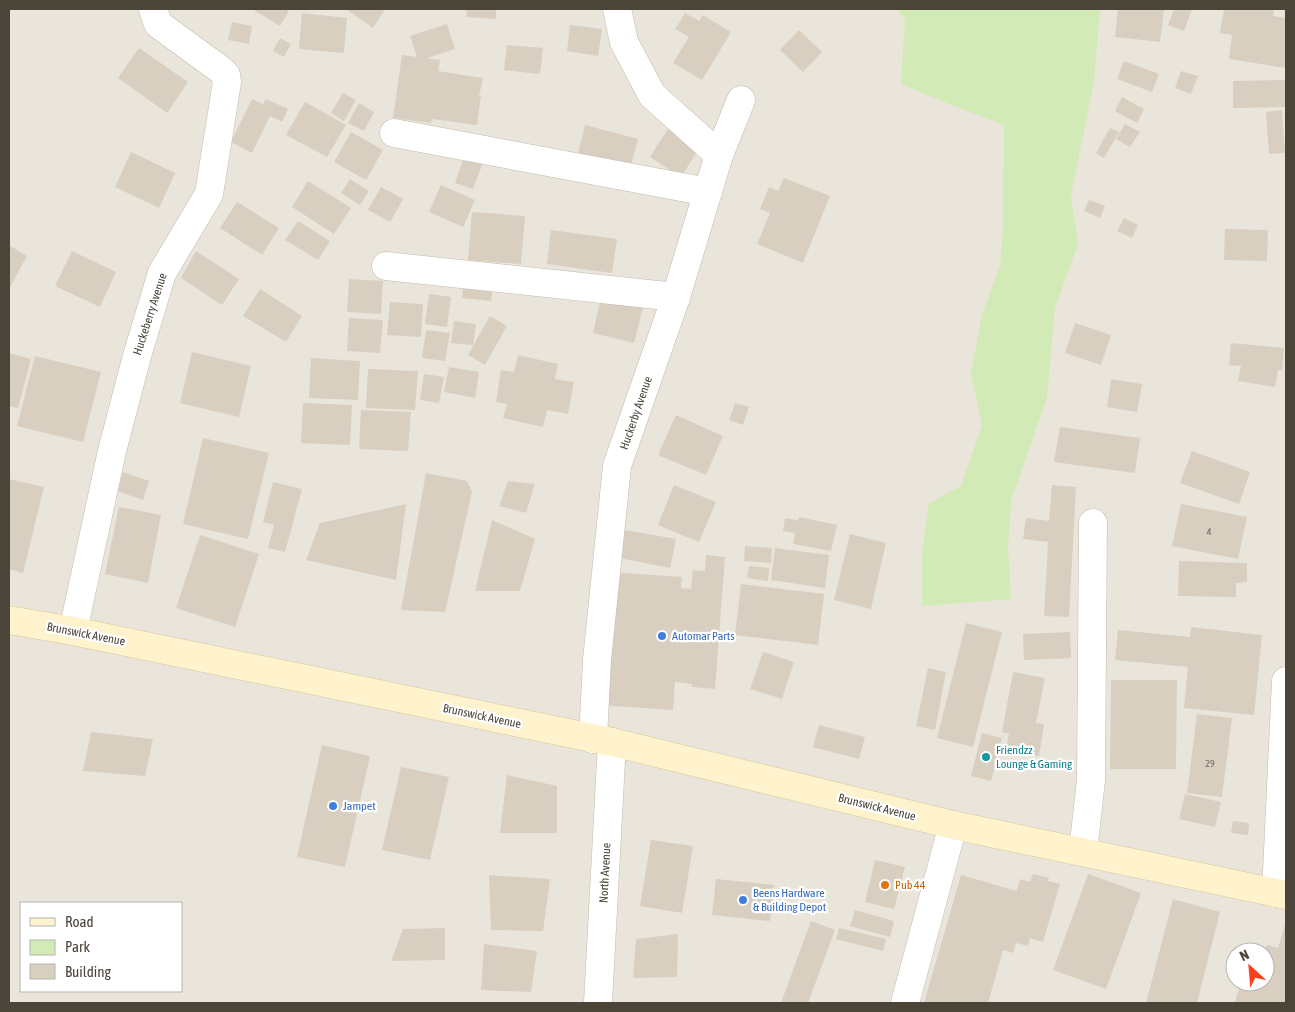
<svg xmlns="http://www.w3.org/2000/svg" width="1295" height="1012" viewBox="0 0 1295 1012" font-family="'Asap Condensed',sans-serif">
<rect width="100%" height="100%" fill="#f6f3ec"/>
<!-- residential -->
<path fill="#eae5da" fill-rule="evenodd" d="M9,9h1277v994h-1277zM21,903h160v88h-160zM1235,952h30v30h-30z"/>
<!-- green -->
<polygon fill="#d2eab5" points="897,9 1100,9 1094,81 1071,195 1078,245 1055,307 1047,397 1011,501 1008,548 1011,599 922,606 922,553 929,503 961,486 982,425 971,374 982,315 1000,266 1003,230 1004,125 949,104 901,84 905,20"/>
<!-- building -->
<g fill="#d8cfc1">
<polygon points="252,9 286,9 289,11 280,26"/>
<polygon points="346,9 385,9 373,28"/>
<polygon points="467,9 496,9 496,19 466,17"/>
<polygon points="1118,9 1164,9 1160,42 1115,37"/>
<polygon points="1174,9 1192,9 1184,31 1168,25"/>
<polygon points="1224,9 1274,9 1273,16 1286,18 1286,68 1229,59 1232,35 1220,33"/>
<polygon points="302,13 347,18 344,53 299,49"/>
<polygon points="685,13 699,21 703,15 731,32 702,80 673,63 689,37 675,29"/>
<polygon points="232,22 252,26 249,44 228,40"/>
<polygon points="447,24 455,49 427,58 440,60 438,71 483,78 479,96 481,96 477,125 432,119 431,123 393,118 402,55 417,57 410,36"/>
<polygon points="570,25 602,29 598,56 567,51"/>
<polygon points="799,30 822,52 803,72 780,50"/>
<polygon points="280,38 291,44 284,57 273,51"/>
<polygon points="507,45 543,48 540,74 504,70"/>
<polygon points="139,48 188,82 167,113 118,78"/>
<polygon points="1124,61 1159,74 1152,92 1117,79"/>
<polygon points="1181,71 1198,76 1191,94 1175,88"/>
<polygon points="1286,80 1286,107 1233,108 1233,81"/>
<polygon points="343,93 356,100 344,121 331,113"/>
<polygon points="1122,97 1144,109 1137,123 1115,111"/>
<polygon points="252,99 263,104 266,99 288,109 282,122 270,116 252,153 231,142"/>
<polygon points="305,102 346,125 327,157 286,135"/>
<polygon points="359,103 374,112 364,131 348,123"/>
<polygon points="1282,110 1285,153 1269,154 1266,112"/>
<polygon points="1125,124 1140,132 1130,147 1116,139"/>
<polygon points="585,125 638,139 630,168 578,154"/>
<polygon points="669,127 700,147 681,177 650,157"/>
<polygon points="1110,128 1119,132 1104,158 1096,153"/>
<polygon points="351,132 383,150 366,180 334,162"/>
<polygon points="131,152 175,173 159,208 115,187"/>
<polygon points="465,154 484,160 473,189 455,183"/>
<polygon points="784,178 830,196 803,263 757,244 770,213 760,209 769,187 778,191"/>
<polygon points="350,179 369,191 360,205 341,193"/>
<polygon points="308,181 351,208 334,234 292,207"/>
<polygon points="441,185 475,200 463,227 429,212"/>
<polygon points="381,187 403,199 390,222 368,210"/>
<polygon points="1089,200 1105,206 1100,218 1084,211"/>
<polygon points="237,202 279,228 262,255 220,228"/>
<polygon points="472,212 525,216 521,264 468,260"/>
<polygon points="1124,218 1138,225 1132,238 1117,231"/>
<polygon points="298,221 330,241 318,260 285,240"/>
<polygon points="1225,229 1268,230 1267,261 1224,260"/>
<polygon points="551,230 617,239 612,273 547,264"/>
<polygon points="9,245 27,256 9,289"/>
<polygon points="72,251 116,272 100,307 55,286"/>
<polygon points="196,251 239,279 222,305 181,278"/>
<polygon points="349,279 383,281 381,314 347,312"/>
<polygon points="464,282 493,284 491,301 462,298"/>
<polygon points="260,289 302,316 286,342 243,316"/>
<polygon points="602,293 644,303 634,343 593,333"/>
<polygon points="429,294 451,297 447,327 425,324"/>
<polygon points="390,302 423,304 421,337 387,335"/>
<polygon points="490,316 507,326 485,365 468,355"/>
<polygon points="349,318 383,320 380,353 347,351"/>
<polygon points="454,321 476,324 473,345 451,343"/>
<polygon points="1075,323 1111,335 1101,365 1065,353"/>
<polygon points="426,330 450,333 445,361 422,358"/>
<polygon points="1231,343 1284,348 1282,370 1278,370 1275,387 1238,381 1241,366 1229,365"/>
<polygon points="192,352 251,366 239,417 180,403"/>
<polygon points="9,353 31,359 18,408 9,406"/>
<polygon points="518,355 558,364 555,379 574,382 568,414 547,410 543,427 503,418 507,404 496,402 501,370 514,372"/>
<polygon points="35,356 101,372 83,442 17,426"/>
<polygon points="311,358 360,361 358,400 309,398"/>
<polygon points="449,367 479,372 475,398 444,392"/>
<polygon points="368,369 418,371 415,410 366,408"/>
<polygon points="424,374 444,377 439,403 420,400"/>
<polygon points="1111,379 1142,384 1137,412 1107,407"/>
<polygon points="303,403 352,405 350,445 301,443"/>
<polygon points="735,403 749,407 743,425 729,420"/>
<polygon points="361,410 411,412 408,451 359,449"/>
<polygon points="676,415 723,436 706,475 658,455"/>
<polygon points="1060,427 1140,438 1135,473 1054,462"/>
<polygon points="203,438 269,453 248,539 183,524"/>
<polygon points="1192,451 1250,472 1239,504 1180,483"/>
<polygon points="123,472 149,481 143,500 117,491"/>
<polygon points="426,473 467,481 472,492 445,612 401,610"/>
<polygon points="9,479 44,487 23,573 9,569"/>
<polygon points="508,481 535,484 526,513 499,506"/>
<polygon points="273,482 302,489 285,552 268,548 274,525 263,522"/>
<polygon points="674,485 716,502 699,542 658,525"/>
<polygon points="1052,485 1076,487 1069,617 1044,616 1048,542 1023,539 1026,518 1049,521"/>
<polygon points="406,504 396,580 306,560 320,523"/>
<polygon points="1181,504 1247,517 1238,559 1172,546"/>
<polygon points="119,507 161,515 148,583 105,574"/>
<polygon points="799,517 837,525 831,551 793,544 795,533 783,531 785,518 798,520"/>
<polygon points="492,520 535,539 520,591 475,591"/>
<polygon points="620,529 676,539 670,568 614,557"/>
<polygon points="850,534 886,543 871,609 834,600"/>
<polygon points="200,535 259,554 235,627 176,608"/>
<polygon points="745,546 772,548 771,563 744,561"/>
<polygon points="775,548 829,555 825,588 771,580"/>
<polygon points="706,555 725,557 715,689 692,687 692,684 675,682 673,710 599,705 610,572 682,577 681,588 691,589 693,570 705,571"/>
<polygon points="1179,561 1247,563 1247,582 1236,583 1236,597 1178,596"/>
<polygon points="749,566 769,568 768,581 747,578"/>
<polygon points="741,584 824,594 818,645 735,635"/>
<polygon points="966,623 1002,632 973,747 937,738"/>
<polygon points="1191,627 1262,635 1254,715 1184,708 1188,667 1115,660 1118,630 1190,637"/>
<polygon points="1070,632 1071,658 1024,660 1023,634"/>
<polygon points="763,652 794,662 782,699 750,689"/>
<polygon points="928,668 946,672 935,730 916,726"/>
<polygon points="1013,672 1045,678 1036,723 1044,724 1039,756 1006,750 1009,734 1002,732"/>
<polygon points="1111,680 1177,680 1176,769 1110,769"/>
<polygon points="1197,714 1232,718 1222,797 1187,793"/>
<polygon points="819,725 865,737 859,759 813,747"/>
<polygon points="91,732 153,739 145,776 83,771"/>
<polygon points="982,733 1002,738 991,781 971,776"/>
<polygon points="322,745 370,756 345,867 297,857"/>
<polygon points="401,767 449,777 430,860 382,850"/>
<polygon points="507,775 557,786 557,833 500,833"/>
<polygon points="1185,794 1221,802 1215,827 1179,819"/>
<polygon points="1233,821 1249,823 1248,835 1231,833"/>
<polygon points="651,840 693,846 682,913 640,906"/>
<polygon points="875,860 905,867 894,909 865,902"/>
<polygon points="1033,874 1049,878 1048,881 1060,884 1043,942 1030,938 1028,946 1016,943 1013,953 1003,950 988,1003 924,1003 961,875 1017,891 1020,879 1030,882"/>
<polygon points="1088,874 1141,893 1106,989 1053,970"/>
<polygon points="489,875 550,879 543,931 491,930"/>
<polygon points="716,879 774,885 770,921 712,915"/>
<polygon points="1173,899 1220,912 1197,1003 1146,1003"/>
<polygon points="855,910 894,921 890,937 850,926"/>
<polygon points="811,921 835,930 808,1003 781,1003"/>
<polygon points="1286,921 1286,998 1285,1003 1237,1003 1235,1002 1241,982 1251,982 1256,983 1257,982 1265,982 1265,951 1267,945 1278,948"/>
<polygon points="445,928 445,960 391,961 403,929"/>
<polygon points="839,928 886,939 883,951 836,939"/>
<polygon points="678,934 677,977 633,978 636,939"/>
<polygon points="484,944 537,951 531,992 481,990"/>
</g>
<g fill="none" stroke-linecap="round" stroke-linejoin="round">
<defs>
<g id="street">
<polyline points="617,9 624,42 652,95 719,155"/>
<polyline points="394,133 708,192"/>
<polyline points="386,266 676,297"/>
<polyline points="73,631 112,451 137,356 162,273 209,194 227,82 226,75 221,70 158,24 153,9"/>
<polyline points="593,739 597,660 617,466 676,297 719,155 741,100"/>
<polyline points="1083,852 1091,780 1093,523"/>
<polyline points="1276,893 1286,681"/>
<polyline points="598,1003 612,742"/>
<polyline points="905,1003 953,825"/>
</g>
<polyline id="secondary" points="9,620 73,631 612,742 953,825 1286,895"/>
</defs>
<!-- street casing -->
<use href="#street" stroke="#c2bbae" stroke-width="29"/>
<!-- secondary casing -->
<use href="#secondary" stroke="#d6c79b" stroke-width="29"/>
<!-- street -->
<use href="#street" stroke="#fff" stroke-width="28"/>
<!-- secondary -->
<use href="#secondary" stroke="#fff3cd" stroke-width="28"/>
</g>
<!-- markers -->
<g fill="#3f7fe0" stroke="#fff" stroke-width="2">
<circle cx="662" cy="636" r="5"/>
<circle cx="333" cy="806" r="5"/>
<circle cx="743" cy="900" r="5"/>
</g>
<circle fill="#0f9aa8" stroke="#fff" stroke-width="2" cx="986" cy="757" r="5"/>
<circle fill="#e8710a" stroke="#fff" stroke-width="2" cx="885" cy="885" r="5"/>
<g text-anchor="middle" stroke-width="4.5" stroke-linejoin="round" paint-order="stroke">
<!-- number labels -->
<g font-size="10" fill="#6e675b">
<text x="1209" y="535">4</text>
<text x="1210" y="767">29</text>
</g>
<!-- street labels -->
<g font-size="12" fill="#4b4439" stroke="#fff">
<text transform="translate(150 314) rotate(-72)" y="4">Huckeberry Avenue</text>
<text transform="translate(636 413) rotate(-71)" y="4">Huckerby Avenue</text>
<text transform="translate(86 634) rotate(11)" y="4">Brunswick Avenue</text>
<text transform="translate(482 716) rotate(12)" y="4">Brunswick Avenue</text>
<text transform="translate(877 807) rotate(14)" y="4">Brunswick Avenue</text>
<text transform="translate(605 873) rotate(-87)" y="4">North Avenue</text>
</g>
<!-- shop labels -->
<g font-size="12" fill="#366cbe" stroke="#fff" text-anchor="start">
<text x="672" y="640">Automar Parts</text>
<text x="343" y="810">Jampet</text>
<text x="753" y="897">Beens Hardware<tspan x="753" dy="14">&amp; Building Depot</tspan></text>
</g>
<!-- culture labels -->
<g font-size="12" fill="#0d838f" stroke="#fff" text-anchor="start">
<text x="996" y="754">Friendzz<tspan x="996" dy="14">Lounge &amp; Gaming</tspan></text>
</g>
<!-- food labels -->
<g font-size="12" fill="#c56008" stroke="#fff" text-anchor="start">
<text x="895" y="889">Pub 44</text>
</g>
</g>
<!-- border -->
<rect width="1295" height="1012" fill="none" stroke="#4b4439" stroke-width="20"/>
<!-- legend -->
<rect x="20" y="902" width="162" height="90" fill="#ffffff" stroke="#b7b4b0"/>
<rect x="30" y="918" width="25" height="8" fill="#fff3cd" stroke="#b7b4b0"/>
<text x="65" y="927" font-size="15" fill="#4b4439">Road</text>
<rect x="30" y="940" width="25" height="15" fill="#d2eab5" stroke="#b7b4b0"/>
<text x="65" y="952" font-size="15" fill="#4b4439">Park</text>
<rect x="30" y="964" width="25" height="15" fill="#d8cfc1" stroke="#b7b4b0"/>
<text x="65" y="977" font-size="15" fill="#4b4439">Building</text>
<!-- north arrow -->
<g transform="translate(1250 967) rotate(334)"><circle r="24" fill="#ffffff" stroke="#b7b4b0"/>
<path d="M0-4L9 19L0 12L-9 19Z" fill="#fc3f1d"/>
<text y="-8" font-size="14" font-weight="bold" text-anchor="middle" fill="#4b4439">N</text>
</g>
</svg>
